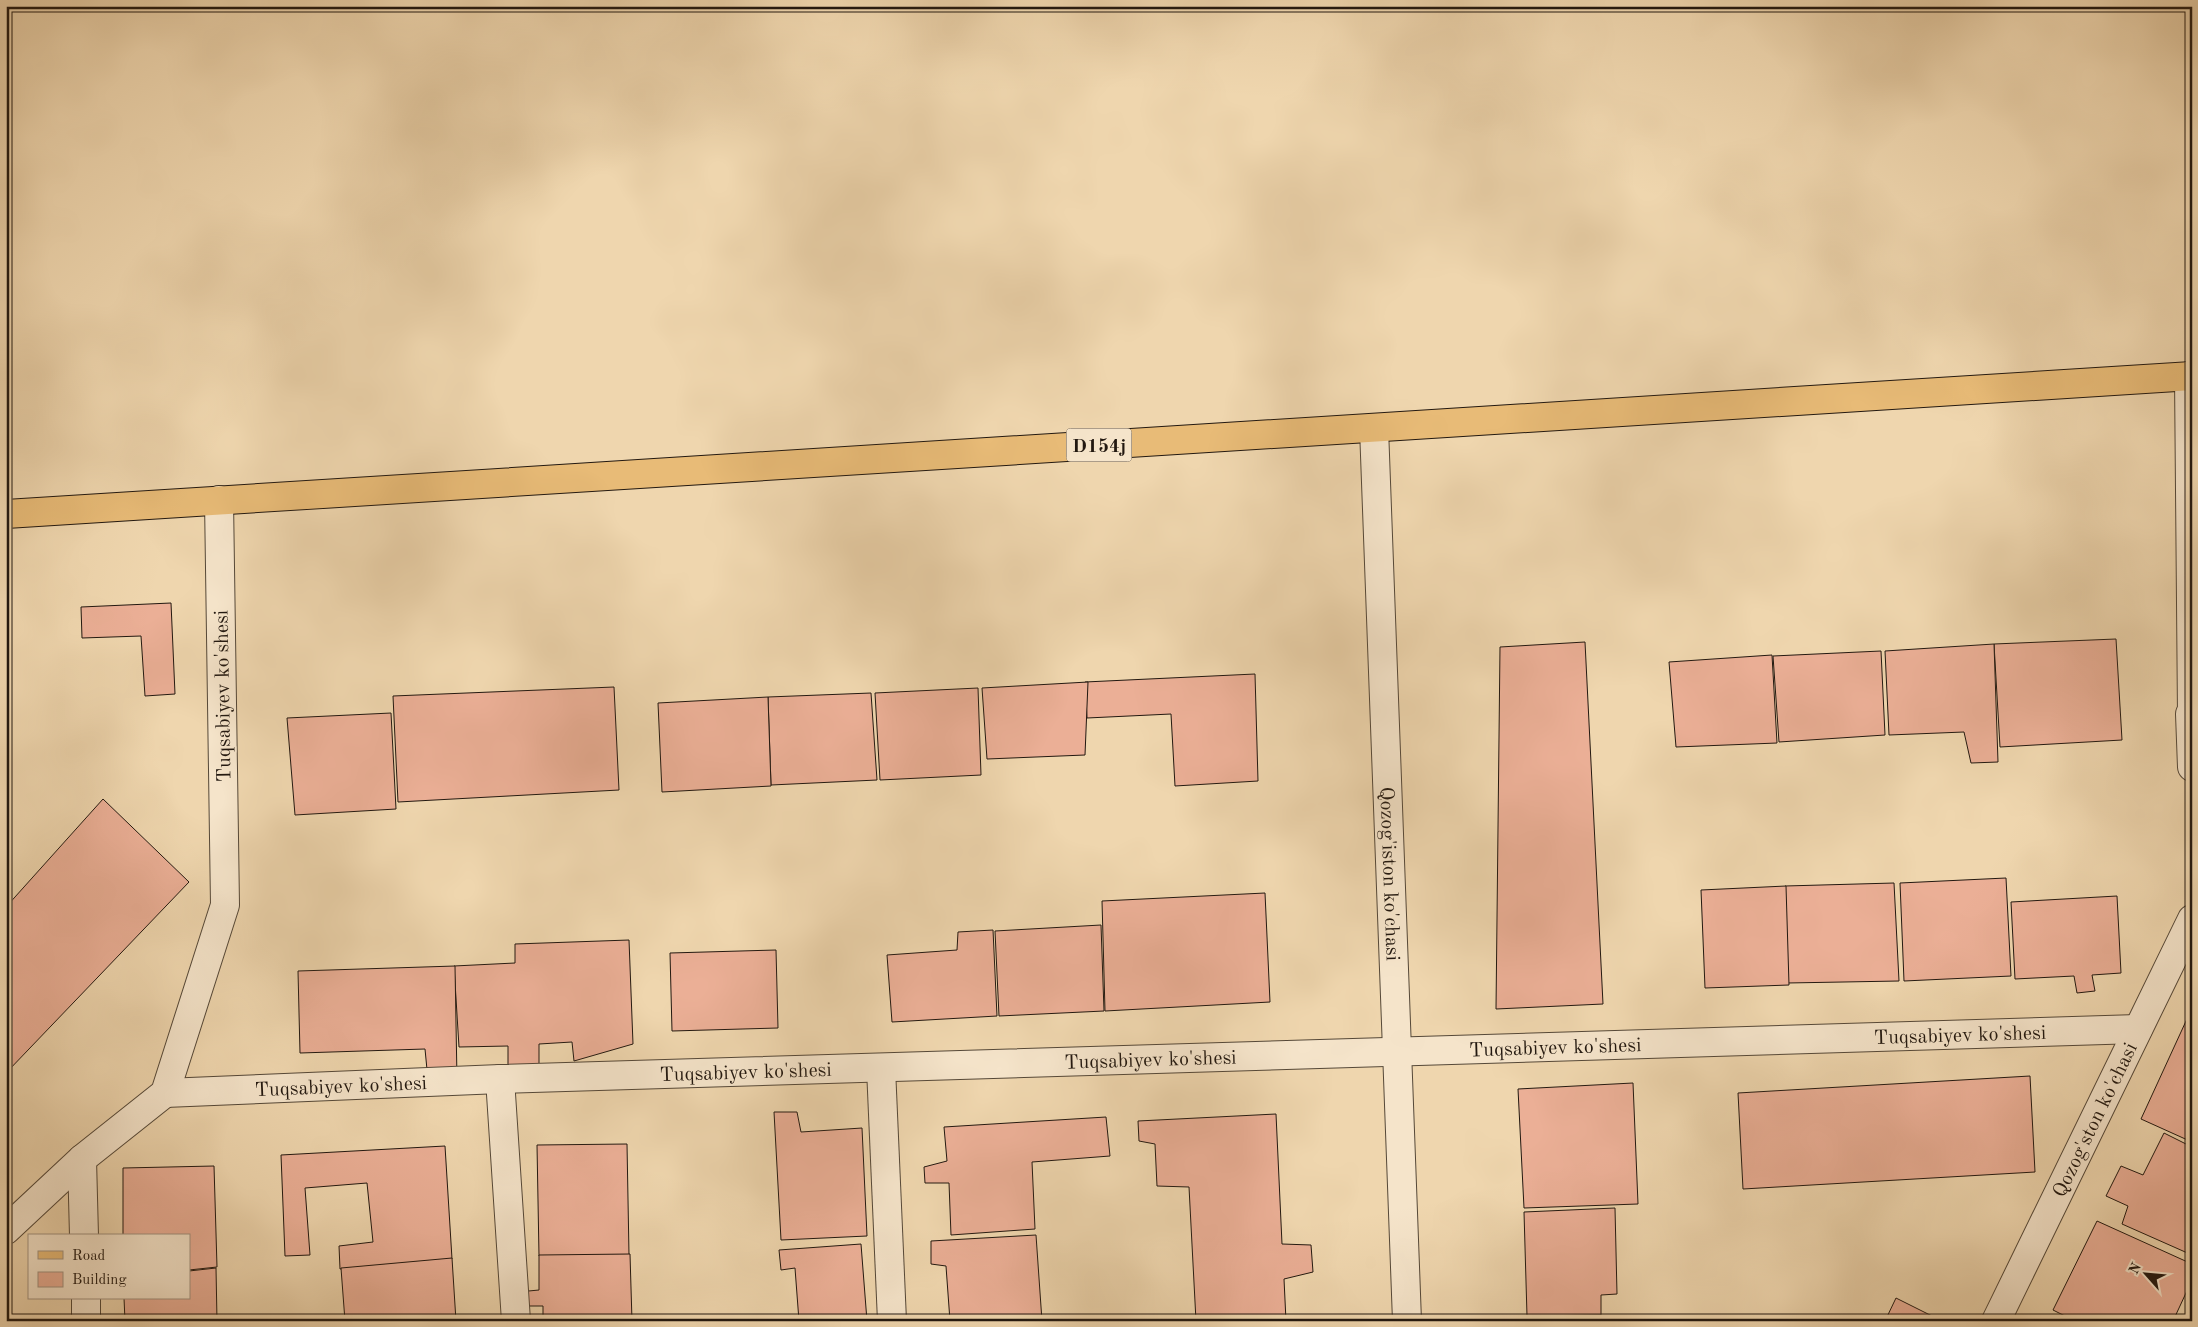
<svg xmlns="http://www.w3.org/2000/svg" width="2198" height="1327" viewBox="0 0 2198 1327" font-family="'Old Standard TT',serif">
<rect width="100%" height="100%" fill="#efd6ae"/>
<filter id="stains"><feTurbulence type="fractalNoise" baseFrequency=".004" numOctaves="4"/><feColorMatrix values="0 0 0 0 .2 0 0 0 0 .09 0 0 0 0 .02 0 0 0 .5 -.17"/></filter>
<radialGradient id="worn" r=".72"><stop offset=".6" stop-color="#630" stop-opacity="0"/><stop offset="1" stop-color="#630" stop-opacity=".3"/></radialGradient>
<!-- building -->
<g fill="#ebaf96" stroke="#221810">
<polygon points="171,603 175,694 145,696 141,636 82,638 81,607"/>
<polygon points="2116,639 2122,740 2000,747 1994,644"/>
<polygon points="1585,642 1603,1004 1496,1009 1500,647"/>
<polygon points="1994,644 1998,762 1971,763 1964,732 1889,735 1885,651"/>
<polygon points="1881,651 1885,735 1779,742 1773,656"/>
<polygon points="1772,655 1777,743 1676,747 1669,662"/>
<polygon points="1255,674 1258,781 1175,786 1171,714 1087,718 1085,682"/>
<polygon points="1088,682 1085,755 987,759 982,688"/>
<polygon points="614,687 619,790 398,802 393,696"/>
<polygon points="978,688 981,775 880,780 875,693"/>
<polygon points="871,693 877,780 771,785 768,697"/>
<polygon points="768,697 771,786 662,792 658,703"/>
<polygon points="391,713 396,809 295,815 287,718"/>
<polygon points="103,799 189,882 6,1073 6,907"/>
<polygon points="2006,878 2011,976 1904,981 1900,883"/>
<polygon points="1894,883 1899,981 1787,983 1785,886"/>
<polygon points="1786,886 1789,985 1705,988 1701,890"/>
<polygon points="1265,893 1270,1002 1105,1011 1102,901"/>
<polygon points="2117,896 2121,973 2092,975 2095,991 2077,993 2074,976 2015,979 2011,902"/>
<polygon points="1101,925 1104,1011 999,1016 995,931"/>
<polygon points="993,930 997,1016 892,1022 887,955 957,950 958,932"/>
<polygon points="629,940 633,1044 574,1061 572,1042 539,1044 539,1076 508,1078 508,1046 459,1047 454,966 515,963 515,944"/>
<polygon points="776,950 778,1028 672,1031 670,953"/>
<polygon points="455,966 457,1080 428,1080 425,1049 300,1053 298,971"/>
<polygon points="2192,1008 2192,1142 2141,1119"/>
<polygon points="2030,1076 2035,1172 1743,1189 1738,1093"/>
<polygon points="1633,1083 1638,1204 1524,1208 1518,1089"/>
<polygon points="774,1112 797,1112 801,1132 862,1128 867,1236 781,1240"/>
<polygon points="1276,1114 1282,1244 1311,1245 1313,1272 1284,1279 1286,1321 1196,1321 1189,1187 1157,1186 1155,1144 1139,1141 1138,1121"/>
<polygon points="1106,1117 1110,1156 1032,1162 1035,1229 951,1235 949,1183 925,1183 924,1167 947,1161 944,1127"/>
<polygon points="2164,1133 2192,1147 2192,1255 2122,1224 2128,1206 2106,1196 2121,1166 2143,1175"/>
<polygon points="627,1144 629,1255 539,1256 537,1145"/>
<polygon points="445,1146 452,1259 340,1269 339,1246 373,1242 367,1183 305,1188 310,1255 285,1256 281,1155"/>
<polygon points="214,1166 217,1267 189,1270 189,1236 123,1236 123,1168"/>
<polygon points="1615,1208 1617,1294 1601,1295 1601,1315 1527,1316 1524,1212"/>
<polygon points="2097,1221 2192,1264 2192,1280 2173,1321 2075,1321 2053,1310"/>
<polygon points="1036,1235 1042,1321 950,1321 946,1266 931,1264 931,1241"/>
<polygon points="861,1244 867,1321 799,1321 795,1268 781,1270 779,1250"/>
<polygon points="630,1254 632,1321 543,1321 543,1306 520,1306 518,1292 539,1290 539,1255"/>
<polygon points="452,1258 456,1321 345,1321 341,1268"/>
<polygon points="216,1268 217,1321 125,1321 124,1298 189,1298 189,1271"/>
<polygon points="1896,1298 1942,1321 1885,1321"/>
</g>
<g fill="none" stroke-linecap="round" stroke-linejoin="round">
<defs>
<g id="minor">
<polyline points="2189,376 2192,715"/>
<path id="s1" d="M1374,428l33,893"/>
<polyline points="2190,714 2192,767"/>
<polyline points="881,1068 892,1321"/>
<polyline points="500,1079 516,1321"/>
<path id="s2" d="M165,1093l335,-14 1638,-50"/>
<polyline points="82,1159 84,1236"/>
<polyline points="6,1230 82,1159 165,1093 225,905 219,500"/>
<polyline points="86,1298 86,1321"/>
<path id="s3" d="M1996,1321l196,-402"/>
</g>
<polyline id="major" points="6,514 2192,376"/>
</defs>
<!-- minor casing -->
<use href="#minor" stroke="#554838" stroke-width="30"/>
<!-- major casing -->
<use href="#major" stroke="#221810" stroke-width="30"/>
<!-- minor -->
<use href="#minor" stroke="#f5e4ca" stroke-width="28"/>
<!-- major -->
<use href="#major" stroke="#e8bb77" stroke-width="28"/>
</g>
<g text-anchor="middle" stroke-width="4" stroke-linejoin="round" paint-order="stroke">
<!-- shield labels -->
<rect fill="#f5e4ca" stroke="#615548" stroke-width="1" x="1066.5" y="428.5" width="65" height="33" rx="4"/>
<g font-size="19" font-weight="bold" fill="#221810">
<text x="1099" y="452">D154j</text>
</g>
<!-- street labels -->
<g font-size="20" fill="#221810" stroke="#f5e4ca">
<text transform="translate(222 696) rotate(-91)" y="7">Tuqsabiyev ko'shesi</text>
<text dy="7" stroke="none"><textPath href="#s1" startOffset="446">Qozog'iston ko'chasi</textPath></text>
<text dy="7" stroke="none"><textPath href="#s2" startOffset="1796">Tuqsabiyev ko'shesi</textPath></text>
<text dy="7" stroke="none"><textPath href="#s2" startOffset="1391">Tuqsabiyev ko'shesi</textPath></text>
<text dy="7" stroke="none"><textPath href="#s2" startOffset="986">Tuqsabiyev ko'shesi</textPath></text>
<text dy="7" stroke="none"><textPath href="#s2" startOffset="581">Tuqsabiyev ko'shesi</textPath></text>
<text dy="7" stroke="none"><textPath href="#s2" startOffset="176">Tuqsabiyev ko'shesi</textPath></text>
<text dy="7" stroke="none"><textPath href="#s3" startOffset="224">Qozog'ston ko'chasi</textPath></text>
</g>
</g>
<!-- margin -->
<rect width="2198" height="1327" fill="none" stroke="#efd6ae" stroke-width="25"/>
<rect x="8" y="8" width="2183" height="1312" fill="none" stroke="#221810" stroke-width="2.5"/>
<rect x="12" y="12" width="2173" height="1302" fill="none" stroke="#221810"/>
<!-- legend -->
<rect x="28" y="1234" width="162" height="65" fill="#f5e4ca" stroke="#a19280"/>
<rect x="38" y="1251" width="25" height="8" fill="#e8bb77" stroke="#a19280"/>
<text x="72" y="1260" font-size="15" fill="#221810">Road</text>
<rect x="38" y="1272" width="25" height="15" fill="#ebaf96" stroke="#a19280"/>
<text x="72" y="1284" font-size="15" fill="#221810">Building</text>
<!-- north arrow -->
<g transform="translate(2146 1274) rotate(297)" stroke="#f5e4ca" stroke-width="4" paint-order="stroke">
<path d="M0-4L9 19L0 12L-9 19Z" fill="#221810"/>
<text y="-8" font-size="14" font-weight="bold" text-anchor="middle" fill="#221810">N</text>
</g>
<rect width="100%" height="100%" filter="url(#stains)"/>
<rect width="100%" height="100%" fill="url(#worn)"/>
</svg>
